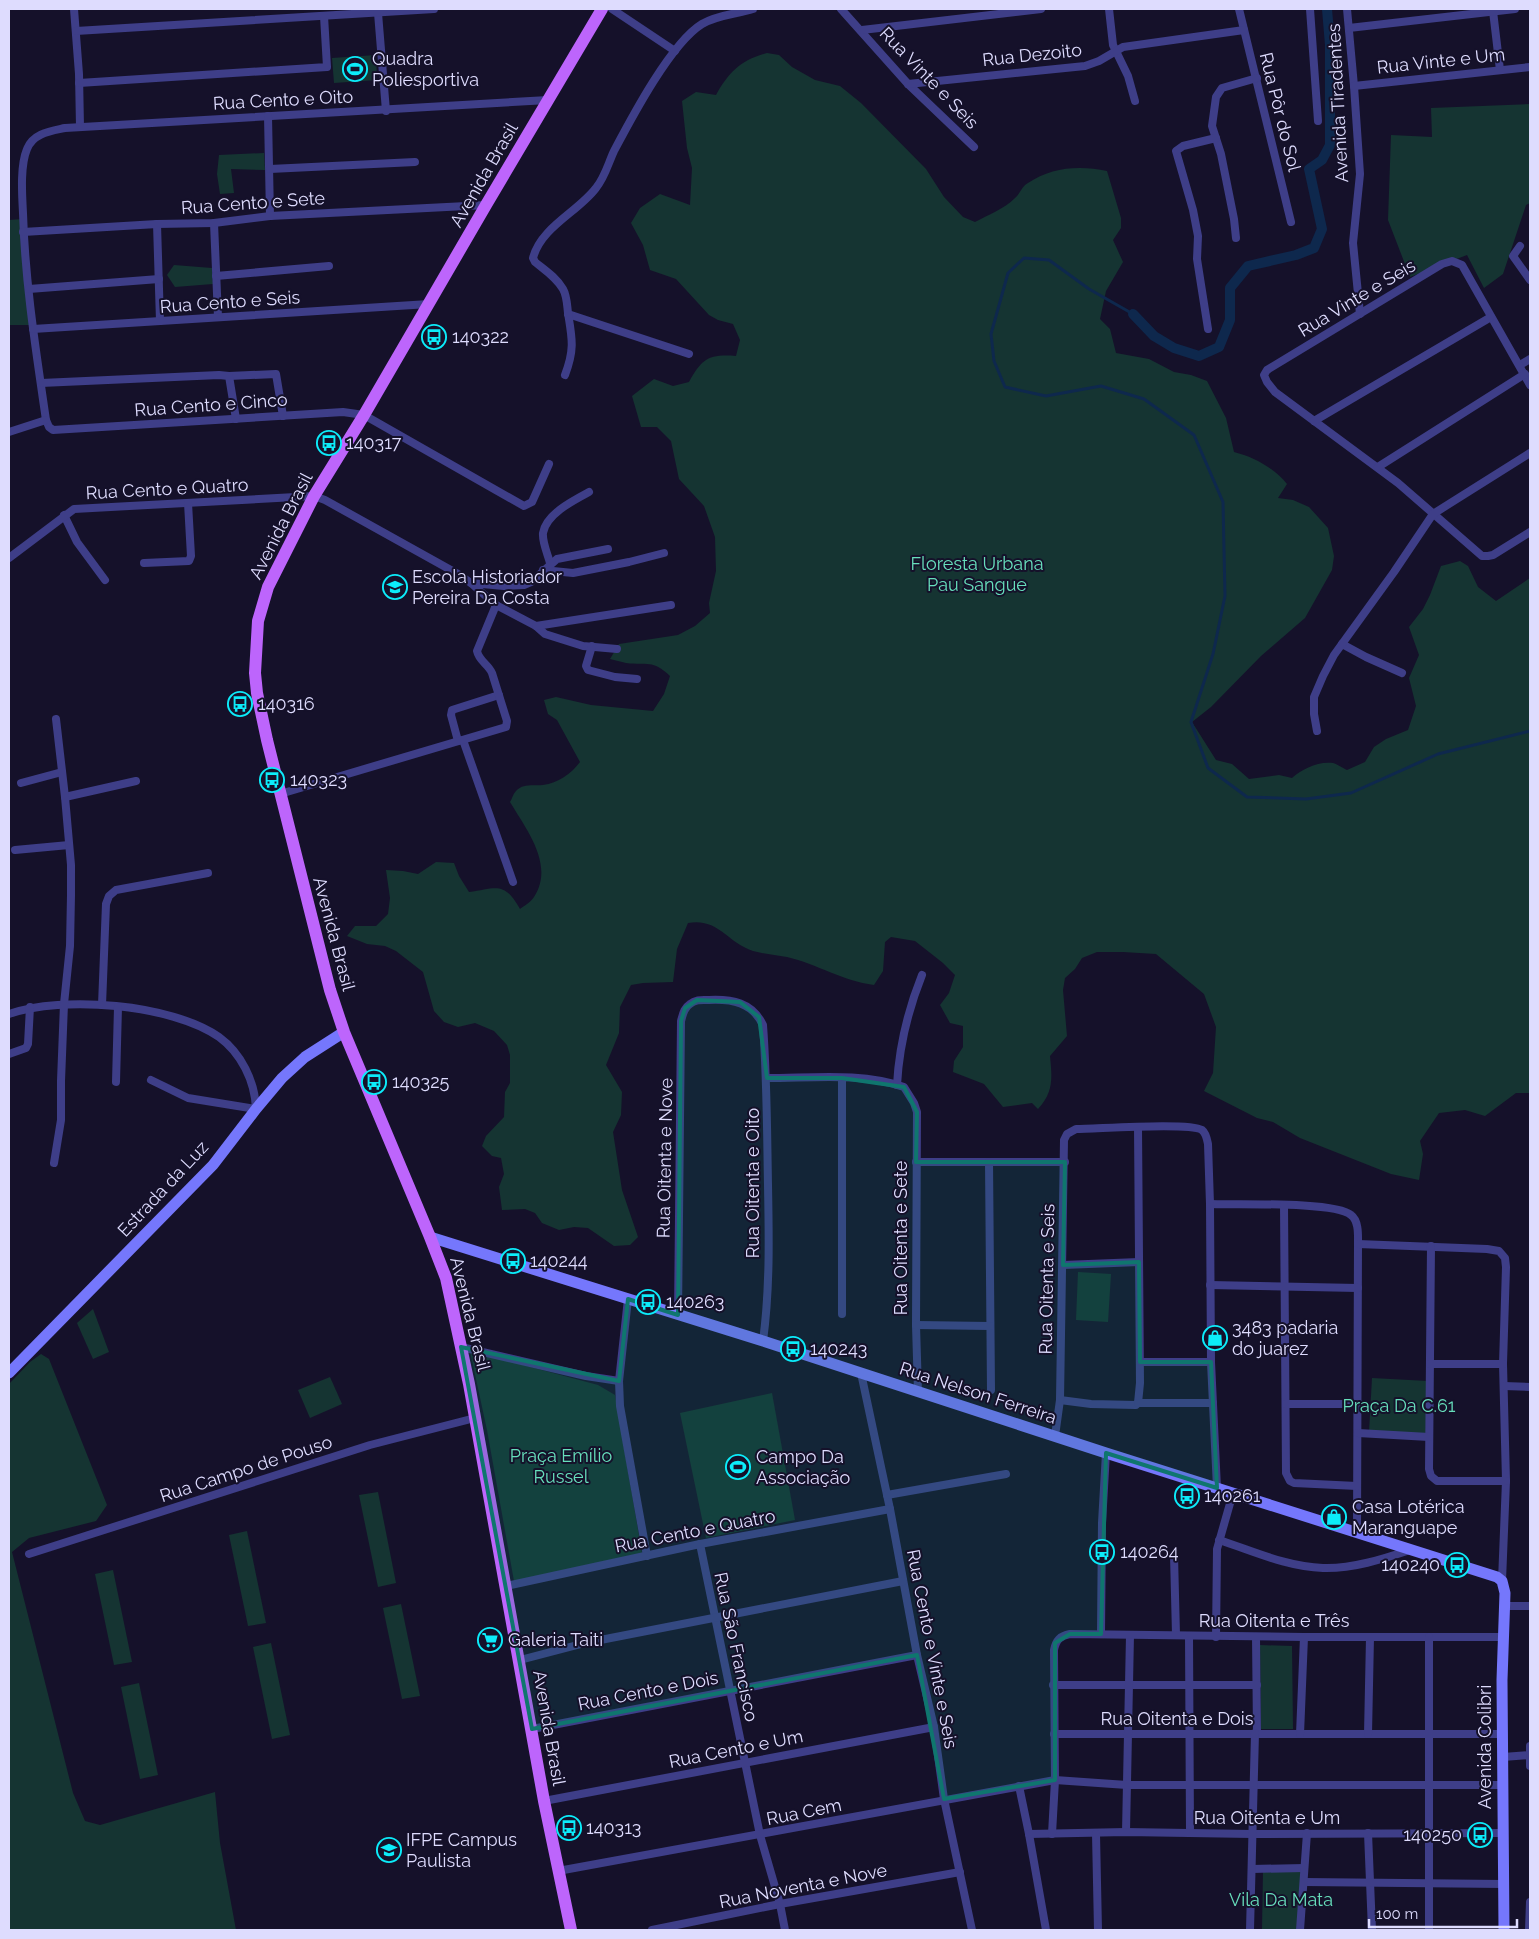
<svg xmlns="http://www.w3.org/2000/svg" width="1539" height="1939" viewBox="0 0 1539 1939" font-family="Raleway,sans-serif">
<rect width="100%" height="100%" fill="#15112a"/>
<!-- green -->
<g fill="#153432">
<path d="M767,53l12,2 13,12 23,13 25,6 21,17 65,66 18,28 19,20 12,5c13,-7 29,-13 40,-24 5,-4 7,-12 13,-15 23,-16 52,-18 79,-12l14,47v10l-8,12 10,22 -17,29 -6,28 10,10 6,24 33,6 25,13 17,3 16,6 19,37 8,34c20,5 40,16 53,32l-9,14 15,2 16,7 19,21 6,28 -2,14 -27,48 -44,38 -50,51 -19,15 24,38 16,4 17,15 30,-4 13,3c10,-9 26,-17 41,-15 4,1 10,5 14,7l18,-8 9,-15 12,-8 22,-9 8,-24 -7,-28 10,-23 -10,-28 14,-18 7,-14 11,-29 19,-5 8,5 10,21 18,14 34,-23v515h-14l-31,23 -20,-6 -26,3 -19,28 3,13 -4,26 -28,-6 -91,-36 -27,-16 -16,-4 -53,-27 9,-18 3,-46 -12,-33 -48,-40 -33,-2h-26l-15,6 -7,11 -10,9 -2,12 4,46 -17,20c2,21 4,36 -12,53l-6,-6 -29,4 -19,-23 -31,-12 1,-11 9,-14v-21l-13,-3 -10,-18 9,-12 6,-18 -12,-12 -28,-22 -24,-4 -6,5 -2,29 -9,14c-31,-4 -57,-21 -87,-28 -12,-2 -23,-3 -34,-6 -27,-9 -34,-33 -65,-28l-11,26 -4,33 -30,1 -12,2 -11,22 -1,26 -13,32 16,27 -1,23 -8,17 9,58 16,47 -8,8 -16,1 -26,-18 -14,-1 -15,3 -17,-7 -7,-10 -10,-4 -23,1 -3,-23 5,-13 -3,-16 -9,-2 -10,-10 4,-10 18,-19 1,-25 5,-9v-28l-3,-10 -13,-14 -19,-8 -17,4 -14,-5 -10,-11 -11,-39 -27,-21 -11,-5 -18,-2 -20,-8 8,-10h21l12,-12 2,-16 -4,-28 17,1 15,3 18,-12 18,1 5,13 10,16c28,-4 35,-11 51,17 4,-3 11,-7 14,-12 21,-32 -8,-68 -24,-95 2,-3 3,-8 6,-11 7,-8 17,-5 27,-6 15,-2 28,-11 37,-23l-23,-42 -9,-6 -4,-14 12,-3 35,8 62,6 11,-17 6,-18c-18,-17 -22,-10 -44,-13 -5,-1 -11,-3 -16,-4l9,-15 59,-9 17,-9 15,-13 -1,-10 7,-32 -1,-34 -11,-31 -25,-27 -8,-38 -14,-14h-16l-9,-31 22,-17 19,7 16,-4c13,-23 19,-28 47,-26l4,-16 -7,-16 -15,-4 -9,-5 -33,-36 -26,-9 -7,-25 -12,-22 9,-15 20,-14 30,11 2,-37 -5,-20 -5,-47 14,-9 20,3c13,-23 25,-35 51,-42z"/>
<polygon points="376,55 377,80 334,83 332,58"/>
<polygon points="1530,104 1530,203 1526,205 1503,274 1484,288 1467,255 1410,277 1388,220 1391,135 1432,137 1431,108"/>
<polygon points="264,153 265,170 231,169 234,193 220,194 217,174 219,155"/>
<polygon points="23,219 33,325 9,325 9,220"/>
<polygon points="174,265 212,268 213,284 175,287 167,275"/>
<polygon points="1078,1272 1111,1274 1108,1322 1076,1320"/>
<polygon points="93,1309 109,1352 93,1359 77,1323"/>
<polygon points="470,1351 598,1385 615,1395 642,1553 514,1581 487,1430"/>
<polygon points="41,1354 49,1359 107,1505 96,1521 29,1538 12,1552 73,1793 85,1821 100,1825 215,1792 220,1843 236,1930 9,1930 9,1384 30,1362"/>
<polygon points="330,1377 342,1404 310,1418 298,1390"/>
<polygon points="1372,1378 1428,1381 1428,1436 1369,1432"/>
<polygon points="772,1393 795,1520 706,1538 680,1413"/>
<polygon points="378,1492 396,1583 378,1587 359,1495"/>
<polygon points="247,1531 266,1623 248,1626 229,1535"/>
<polygon points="113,1570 132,1662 114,1665 95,1574"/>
<polygon points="401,1604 420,1696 402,1699 383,1608"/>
<polygon points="271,1643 290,1735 272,1739 253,1647"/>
<polygon points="1260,1645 1292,1646 1293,1729 1261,1729"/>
<polygon points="139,1683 158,1775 140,1779 121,1687"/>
<polygon points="1263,1870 1303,1870 1298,1930 1262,1929"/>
</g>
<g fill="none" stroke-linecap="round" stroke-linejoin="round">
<!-- stream -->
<polyline stroke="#0e284d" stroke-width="3" points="1133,314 1089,289 1049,260 1024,258 1008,273 991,334 994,361 1005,387 1046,396 1101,386 1144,399 1194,435 1223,502 1225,596 1213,654 1191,722 1208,768 1247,797 1306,799 1351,793 1438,754 1530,731"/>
<!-- canal -->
<polyline stroke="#0e284d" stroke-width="10" points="1133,314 1154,336 1174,348 1199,356 1219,347 1230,320 1230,288 1248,266 1296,255 1314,248 1322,229 1309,169 1322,160 1330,145 1330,45 1327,9"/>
<!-- minor -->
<g stroke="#3e3e88" stroke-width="8">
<polyline points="74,9 79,74 80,127"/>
<polyline points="612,9 675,51"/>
<polyline points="841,9 908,84 974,147"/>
<polyline points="1109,9 1113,45 1128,76 1135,101"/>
<polyline points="1239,9 1291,222"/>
<polyline points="1310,9 1318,121"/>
<polyline points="1347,9 1354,86 1360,174 1353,243 1360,314"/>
<polyline points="1493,11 1500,70"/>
<polyline points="378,13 386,111"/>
<polyline points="1349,28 1515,9"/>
<polyline points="862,30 1041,9"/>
<polyline points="76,31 434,9"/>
<polyline points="79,83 327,67 324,16"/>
<polyline points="908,84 1085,66 1099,61 1123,47 1244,30"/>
<polyline points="1354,86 1530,67"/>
<path d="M548,100l-483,28c-14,3 -32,5 -38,21 -7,17 -5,45 -4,64 2,69 13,138 23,207l3,7 4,3 290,-18 21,3 160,91 8,-4 17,-38"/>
<polyline points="268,116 270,216"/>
<polyline points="270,169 415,162"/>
<polyline points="214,223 218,317"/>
<polyline points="157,224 160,321"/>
<polyline points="23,232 157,224 214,223 270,216 486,205"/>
<polyline points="1236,238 1234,219 1221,154 1212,126 1216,97 1222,88 1257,78"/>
<polyline points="1520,246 1513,256 1530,280"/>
<polyline points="216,276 329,266"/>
<polyline points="29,289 159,279"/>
<polyline points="568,314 689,354"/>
<polyline points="33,329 429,304"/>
<polyline points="1208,329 1197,259 1198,236 1193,210 1176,151 1183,146 1216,138"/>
<polyline points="1520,365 1530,359"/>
<path d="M565,375c10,-26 7,-37 3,-62 -1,-8 -1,-17 -5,-24 -6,-11 -18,-19 -28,-27l-2,-4c8,-31 45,-46 63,-70 9,-11 12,-24 18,-37 18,-34 57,-108 88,-127 15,-9 35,-10 51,-15"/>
<polyline points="229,376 276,374 283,416"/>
<polyline points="41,383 219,375 229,376 236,419"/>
<polyline points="1530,385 1462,265 1452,261 1442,264 1267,370 1264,375 1267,382 1275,392 1398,483 1482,556 1488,556 1493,555 1530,532"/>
<polyline points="1314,421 1491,317"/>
<polyline points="9,432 46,420"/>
<polyline points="1378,467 1525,374"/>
<polyline points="64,515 77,542 105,580"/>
<polyline points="9,558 74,509 314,496 325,500 458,574 471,583 496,605 536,626 545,634 583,646 617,649"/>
<polyline points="144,563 189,561 191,556 188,503"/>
<path d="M550,563c-2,-8 -8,-21 -7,-30 3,-19 31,-33 46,-41"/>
<polyline points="543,570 573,573 629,562 664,553"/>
<polyline points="471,583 504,586 524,585 531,582 557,559 608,549"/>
<polyline points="536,626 671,605"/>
<polyline points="1342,644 1366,657 1402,673"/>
<polyline points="592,646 586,666 588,670 615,677 637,679"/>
<polyline points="1317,731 1314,714 1314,697 1323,676 1334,655 1394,572 1433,514 1530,453"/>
<polyline points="463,740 513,882"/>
<polyline points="458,741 451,715 452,710 499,695"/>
<polyline points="21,783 62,772"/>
<path d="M280,794l226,-67 1,-6 -15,-48c-4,-9 -13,-12 -15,-22l19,-46"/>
<polyline points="65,797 136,781"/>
<polyline points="15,850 69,845"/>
<polyline points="102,1005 106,904 109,896 116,890 208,873"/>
<path d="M9,1014c53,-19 163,-10 210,23 22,16 36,44 37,72l-68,-11 -37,-18"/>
<polyline points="9,1054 26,1048 28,1044 30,1007"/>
<path d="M767,1078c45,0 95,-6 137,9l10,16 3,9 -1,213 2,67"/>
<polyline points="842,1078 842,1314"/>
<polyline points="116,1082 118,1007"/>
<path d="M897,1085c2,-37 11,-75 25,-110"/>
<polyline points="916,1162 1065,1162"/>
<polyline points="989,1162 991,1390"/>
<polyline points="54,1163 61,1120 61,1081 64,1004 70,946 71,895 71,865 65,797 56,719"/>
<path d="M1210,1204c25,1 126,-3 141,11 8,6 7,20 7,29l-1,288"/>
<polyline points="1284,1205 1286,1473 1290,1481 1294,1483 1357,1486"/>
<polyline points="1358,1244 1487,1249 1499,1251 1505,1258 1506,1267 1503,1364 1506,1481 1502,1581"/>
<polyline points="1431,1246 1429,1469 1431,1476 1437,1481 1506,1481"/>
<polyline points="1063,1265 1139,1262"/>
<polyline points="1210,1285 1358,1288"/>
<polyline points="628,1299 619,1381 620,1406 647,1556"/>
<path d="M678,1315l3,-294c2,-7 3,-13 9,-17 6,-5 12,-4 19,-4 23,-1 43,2 54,25 4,53 4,106 5,160 1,52 2,104 -5,156"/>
<polyline points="916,1325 990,1326"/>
<polyline points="461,1347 586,1376 619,1381"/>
<polyline points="1140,1362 1211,1362"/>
<polyline points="1430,1364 1503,1364"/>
<polyline points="861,1373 890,1509 917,1655 934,1727 944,1799 972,1930"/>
<polyline points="1504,1386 1530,1387"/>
<polyline points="1060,1400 1091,1404 1136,1405 1138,1403 1140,1383 1138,1127"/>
<polyline points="1138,1403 1213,1403"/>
<polyline points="1286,1404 1359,1404"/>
<polyline points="1358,1433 1429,1437"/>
<path d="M1055,1436l5,-36 4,-260 3,-6 9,-5c21,0 113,-7 126,1 4,3 5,9 6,14l2,60 1,158 6,126"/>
<polyline points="887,1495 1006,1474"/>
<path d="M1219,1540c34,11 68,27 104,28 29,1 60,-9 87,-18"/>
<polyline points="700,1544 760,1835 780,1904 785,1930"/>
<polyline points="29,1554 370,1445 475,1418"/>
<polyline points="1174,1555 1176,1635"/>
<polyline points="506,1586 700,1544 890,1509"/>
<polyline points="1504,1606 1530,1606"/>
<polyline points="1101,1634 1102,1523 1106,1453"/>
<polyline points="1189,1636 1190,1833"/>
<polyline points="1216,1637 1217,1549 1233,1493"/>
<polyline points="1256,1637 1257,1733"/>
<polyline points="520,1660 585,1643 903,1581"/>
<polyline points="1053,1685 1257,1685"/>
<polyline points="532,1729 917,1655"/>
<polyline points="1054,1734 1502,1734"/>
<polyline points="1300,1734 1304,1637"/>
<polyline points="1368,1734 1370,1637"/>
<polyline points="1530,1746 1530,1766"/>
<polyline points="1503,1757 1530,1755"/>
<polyline points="1019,1786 1029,1834 1046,1930"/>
<polyline points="544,1801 934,1727"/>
<polyline points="1126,1832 1130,1635"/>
<polyline points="1368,1833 1372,1930"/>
<polyline points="1029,1834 1126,1832 1252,1834 1504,1833"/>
<path d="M1052,1834l3,-54 -1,-130c2,-10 6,-14 16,-16l234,3h198"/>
<polyline points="1096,1834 1098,1930"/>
<polyline points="1252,1869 1304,1868"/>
<polyline points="558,1871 1055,1780 1127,1785 1502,1785"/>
<polyline points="1304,1882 1504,1884"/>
<polyline points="652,1930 780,1904 960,1872"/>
<polyline points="1250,1930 1255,1733"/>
<polyline points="1300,1930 1307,1833"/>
<polyline points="1429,1930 1429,1637"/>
<polyline points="1529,1930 1530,1902"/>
</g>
<!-- secondary -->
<g stroke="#7577fc" stroke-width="11">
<polyline points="430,1237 763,1341 1106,1453 1497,1577 1502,1581 1505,1593 1502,1680 1504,1930"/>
<polyline points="9,1373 213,1165 256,1109 282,1078 305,1057 344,1032"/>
</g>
<!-- primary -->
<polyline stroke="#bd65fc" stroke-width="12" points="571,1930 544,1801 469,1384 446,1278 430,1237 344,1032 330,990 267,740 257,693 255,673 258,621 268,587 314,496 364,415 486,205 602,9"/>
</g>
<!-- marked area -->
<path fill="#0f766e" fill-opacity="0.2" stroke="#0f766e" stroke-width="4" stroke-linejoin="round" d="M697,1000l43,2 19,15 8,61h75l62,9 13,25 -1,50h149l-2,103 76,-3 1,100h71l6,126 -111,-35 -5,181h-31l-15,9v137l-111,19 -27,-144 -385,74 -71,-382 158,34 9,-82 50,16 3,-294 4,-13z"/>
<!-- icons -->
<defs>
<symbol id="stadium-ring" viewBox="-11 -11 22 22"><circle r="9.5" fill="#15112a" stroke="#0cecfa" stroke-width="1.5"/><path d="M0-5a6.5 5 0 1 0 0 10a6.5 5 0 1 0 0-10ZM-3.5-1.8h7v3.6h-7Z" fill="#0cecfa"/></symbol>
<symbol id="bus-ring" viewBox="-11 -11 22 22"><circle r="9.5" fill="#15112a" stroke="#0cecfa" stroke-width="1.5"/><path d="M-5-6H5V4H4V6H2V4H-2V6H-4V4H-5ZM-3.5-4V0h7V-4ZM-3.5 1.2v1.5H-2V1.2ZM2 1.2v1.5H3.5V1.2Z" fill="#0cecfa"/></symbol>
<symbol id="school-ring" viewBox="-11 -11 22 22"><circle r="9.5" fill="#15112a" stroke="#0cecfa" stroke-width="1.5"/><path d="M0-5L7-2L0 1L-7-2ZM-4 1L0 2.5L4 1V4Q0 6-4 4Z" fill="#0cecfa"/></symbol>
<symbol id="shop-ring" viewBox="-11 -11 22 22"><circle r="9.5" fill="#15112a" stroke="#0cecfa" stroke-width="1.5"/><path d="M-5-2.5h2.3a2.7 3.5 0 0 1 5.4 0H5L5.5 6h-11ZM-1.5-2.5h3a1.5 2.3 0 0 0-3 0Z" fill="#0cecfa"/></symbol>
<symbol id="supermarket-ring" viewBox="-11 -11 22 22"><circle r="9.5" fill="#15112a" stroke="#0cecfa" stroke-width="1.5"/><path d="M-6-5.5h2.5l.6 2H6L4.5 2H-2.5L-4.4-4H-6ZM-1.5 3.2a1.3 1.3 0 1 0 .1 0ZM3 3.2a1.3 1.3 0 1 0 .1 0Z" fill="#0cecfa"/></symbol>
<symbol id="university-ring" viewBox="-11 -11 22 22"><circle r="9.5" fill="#15112a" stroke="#0cecfa" stroke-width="1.5"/><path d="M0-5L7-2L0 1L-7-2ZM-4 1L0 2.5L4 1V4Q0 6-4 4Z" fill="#0cecfa"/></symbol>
</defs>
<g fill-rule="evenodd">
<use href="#stadium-ring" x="341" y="55" width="28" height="28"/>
<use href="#bus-ring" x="420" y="323" width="28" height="28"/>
<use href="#bus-ring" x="315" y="429" width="28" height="28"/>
<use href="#school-ring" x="381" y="573" width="28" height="28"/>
<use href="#bus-ring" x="226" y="690" width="28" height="28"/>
<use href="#bus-ring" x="258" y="766" width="28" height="28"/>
<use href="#bus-ring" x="360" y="1068" width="28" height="28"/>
<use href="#bus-ring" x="499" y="1247" width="28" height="28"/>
<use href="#bus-ring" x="634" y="1288" width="28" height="28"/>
<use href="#shop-ring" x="1201" y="1324" width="28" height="28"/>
<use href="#bus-ring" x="779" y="1335" width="28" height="28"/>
<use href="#stadium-ring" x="724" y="1453" width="28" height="28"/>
<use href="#bus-ring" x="1173" y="1482" width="28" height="28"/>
<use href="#shop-ring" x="1320" y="1503" width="28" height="28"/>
<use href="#bus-ring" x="1088" y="1538" width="28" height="28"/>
<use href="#bus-ring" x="1443" y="1551" width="28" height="28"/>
<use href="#supermarket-ring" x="476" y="1626" width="28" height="28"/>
<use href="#bus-ring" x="555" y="1814" width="28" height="28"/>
<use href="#bus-ring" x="1466" y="1821" width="28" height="28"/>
<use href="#university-ring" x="375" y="1836" width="28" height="28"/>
</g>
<g text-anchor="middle" stroke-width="4" stroke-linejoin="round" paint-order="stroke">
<!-- street labels -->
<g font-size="18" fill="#dedcfe" stroke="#15112a">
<text transform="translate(1032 55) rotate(-6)" y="6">Rua Dezoito</text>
<text transform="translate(1441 61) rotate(-6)" y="6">Rua Vinte e Um</text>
<text transform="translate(929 78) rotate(46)" y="6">Rua Vinte e Seis</text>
<text transform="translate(283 100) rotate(-3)" y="6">Rua Cento e Oito</text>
<text transform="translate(1338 103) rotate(-93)" y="6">Avenida Tiradentes</text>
<text transform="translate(1280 112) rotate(76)" y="6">Rua Pôr do Sol</text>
<text transform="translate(484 175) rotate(-60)" y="6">Avenida Brasil</text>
<text transform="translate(253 203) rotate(-4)" y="6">Rua Cento e Sete</text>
<text transform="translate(1357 298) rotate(-31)" y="6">Rua Vinte e Seis</text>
<text transform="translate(230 302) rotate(-4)" y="6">Rua Cento e Seis</text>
<text transform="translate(211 405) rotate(-4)" y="6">Rua Cento e Cinco</text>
<text transform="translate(167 489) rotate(-3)" y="6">Rua Cento e Quatro</text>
<text transform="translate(281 526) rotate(-63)" y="6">Avenida Brasil</text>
<text transform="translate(334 934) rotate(75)" y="6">Avenida Brasil</text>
<text transform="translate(665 1158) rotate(-89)" y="6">Rua Oitenta e Nove</text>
<text transform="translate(753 1183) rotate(-90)" y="6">Rua Oitenta e Oito</text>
<text transform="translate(163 1189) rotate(-47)" y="6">Estrada da Luz</text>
<text transform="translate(901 1238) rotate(-90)" y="6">Rua Oitenta e Sete</text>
<text transform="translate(1047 1279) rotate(-89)" y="6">Rua Oitenta e Seis</text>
<text transform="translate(470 1314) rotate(76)" y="6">Avenida Brasil</text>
<text transform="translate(978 1393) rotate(18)" y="6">Rua Nelson Ferreira</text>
<text transform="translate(246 1469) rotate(-18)" y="6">Rua Campo de Pouso</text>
<text transform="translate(695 1531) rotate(-11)" y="6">Rua Cento e Quatro</text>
<text x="1274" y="1627">Rua Oitenta e Três</text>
<text transform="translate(736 1647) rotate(78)" y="6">Rua São Francisco</text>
<text transform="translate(932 1649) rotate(79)" y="6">Rua Cento e Vinte e Seis</text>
<text transform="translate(648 1691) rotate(-11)" y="6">Rua Cento e Dois</text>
<text x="1177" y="1725">Rua Oitenta e Dois</text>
<text transform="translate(549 1728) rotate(80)" y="6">Avenida Brasil</text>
<text transform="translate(1485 1747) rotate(-90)" y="6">Avenida Colibri</text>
<text transform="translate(736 1749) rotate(-11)" y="6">Rua Cento e Um</text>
<text transform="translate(804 1812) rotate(-11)" y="6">Rua Cem</text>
<text x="1267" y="1824">Rua Oitenta e Um</text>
<text transform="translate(803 1886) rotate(-11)" y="6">Rua Noventa e Nove</text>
</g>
<!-- poi labels -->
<g font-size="18" fill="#dedcfe" stroke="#15112a" text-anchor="start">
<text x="372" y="65">Quadra<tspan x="372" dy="21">Poliesportiva</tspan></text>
<text x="452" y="343">140322</text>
<text x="346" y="449">140317</text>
<text x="412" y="583">Escola Historiador<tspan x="412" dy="21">Pereira Da Costa</tspan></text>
<text x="258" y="710">140316</text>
<text x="290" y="786">140323</text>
<text x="392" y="1088">140325</text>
<text x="530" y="1267">140244</text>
<text x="666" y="1308">140263</text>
<text x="1232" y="1334">3483 padaria<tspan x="1232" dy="21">do juarez</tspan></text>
<text x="810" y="1355">140243</text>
<text x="756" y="1463">Campo Da<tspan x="756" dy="21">Associação</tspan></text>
<text x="1204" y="1502">140261</text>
<text x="1352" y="1513">Casa Lotérica<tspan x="1352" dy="21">Maranguape</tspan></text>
<text x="1120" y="1558">140264</text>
<text x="1440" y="1571" text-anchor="end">140240</text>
<text x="508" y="1646">Galeria Taiti</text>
<text x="586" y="1834">140313</text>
<text x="1462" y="1841" text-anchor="end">140250</text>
<text x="406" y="1846">IFPE Campus<tspan x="406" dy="21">Paulista</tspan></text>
</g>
<!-- park labels -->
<g font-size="18" fill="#67dfbc" stroke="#15112a">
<text x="977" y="570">Floresta Urbana<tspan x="977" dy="21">Pau Sangue</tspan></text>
<text x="1399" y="1412">Praça Da C.61</text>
<text x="561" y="1462">Praça Emílio<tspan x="561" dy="21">Russel</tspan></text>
<text x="1281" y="1906">Vila Da Mata</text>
</g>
</g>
<!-- border -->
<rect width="1539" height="1939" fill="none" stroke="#dedcfe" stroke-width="20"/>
<!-- scale -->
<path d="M1369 1919v8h148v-8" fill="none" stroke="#dedcfe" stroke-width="2.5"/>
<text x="1376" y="1919" font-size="15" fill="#dedcfe" stroke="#15112a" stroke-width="4" paint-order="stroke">100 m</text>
</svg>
